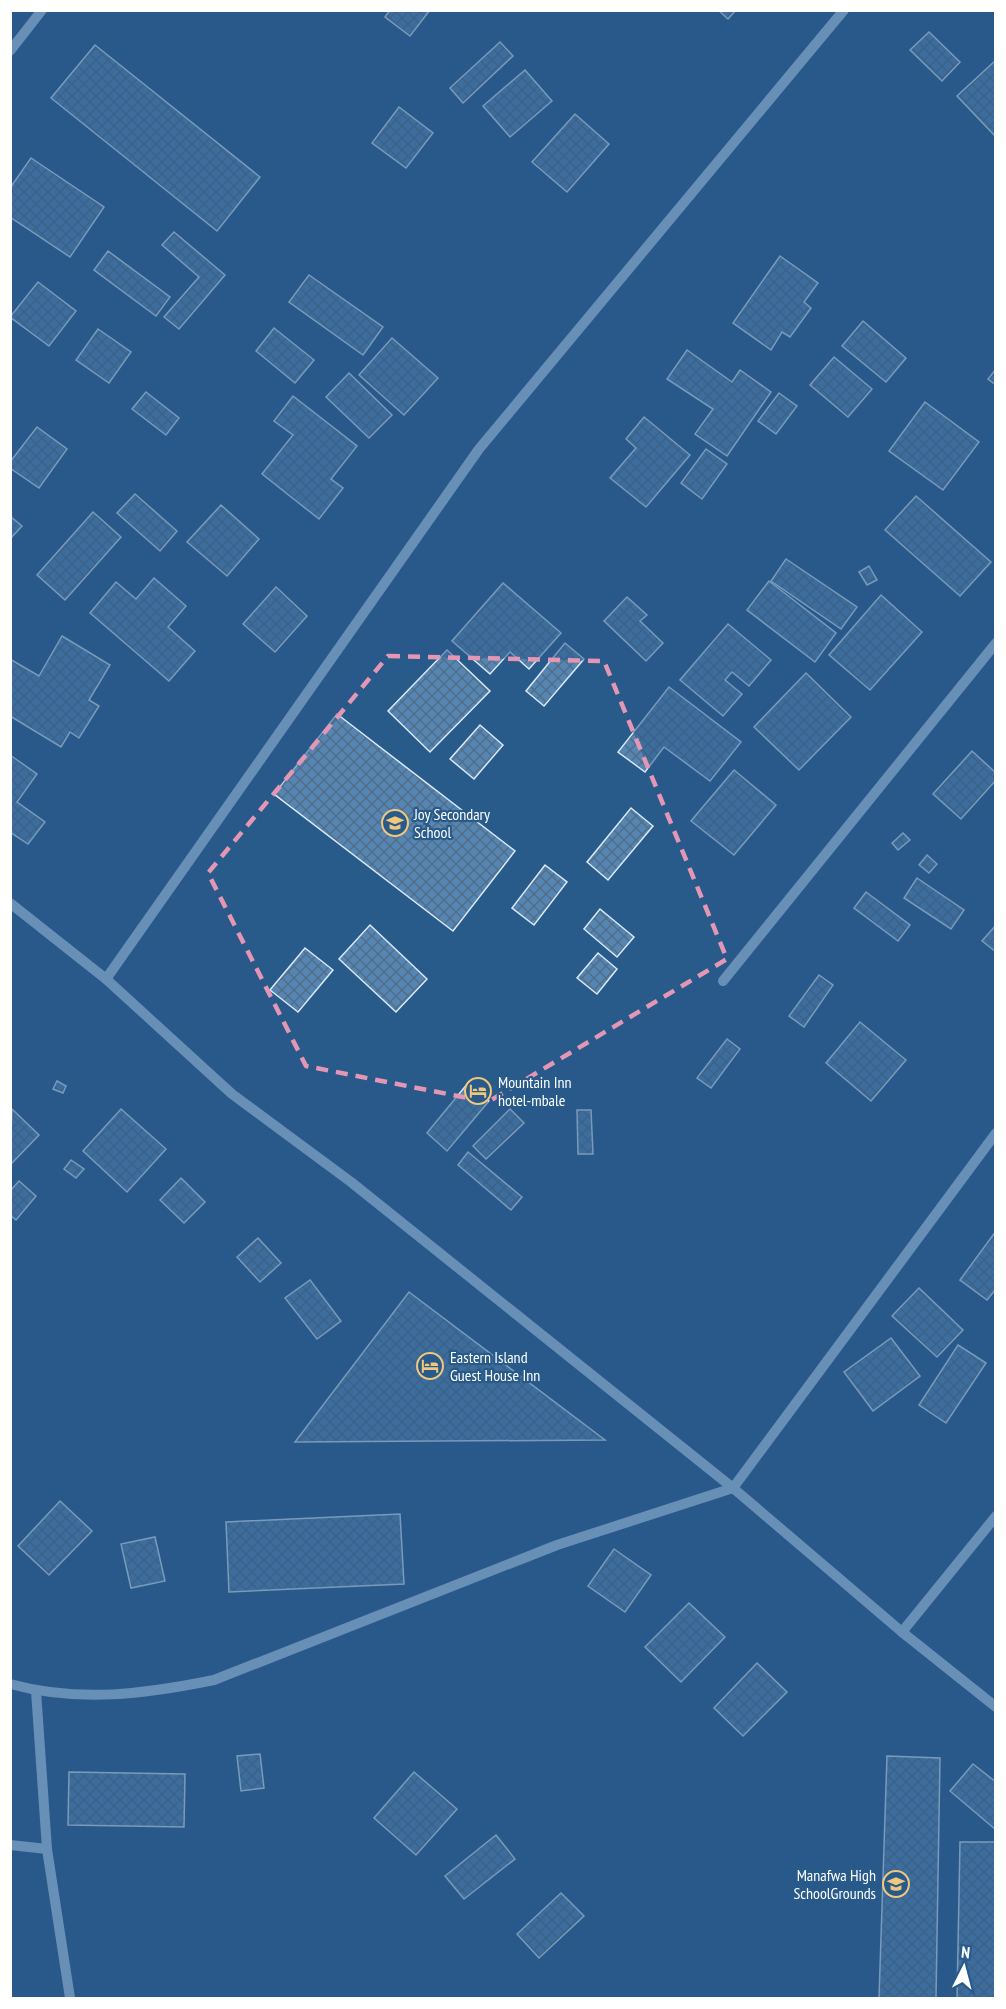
<svg xmlns="http://www.w3.org/2000/svg" width="1006" height="2009" viewBox="0 0 1006 2009" font-family="'PT Sans Narrow',sans-serif">
<defs>
<pattern id="building-cross-hatch" width="8" height="8" patternUnits="userSpaceOnUse" patternTransform="scale(1.5)"><rect width="8" height="8" fill="#5585b2"/><path d="M0 0l8 8M0 8l8-8" fill="none" stroke="#516e89"/></pattern>
</defs>
<rect width="100%" height="100%" fill="#285a8a"/>
<!-- building -->
<g fill="url(#building-cross-hatch)" stroke="#dae9f7" stroke-width="1.5">
<polygon points="390,10 430,10 410,36 385,17"/>
<polygon points="718,10 736,10 728,19"/>
<polygon points="929,32 960,62 942,81 910,50"/>
<polygon points="500,42 513,56 463,103 450,88"/>
<polygon points="95,45 260,177 217,231 51,98"/>
<polygon points="996,60 996,136 995,136 957,96"/>
<polygon points="525,70 552,101 510,137 483,106"/>
<polygon points="399,107 433,133 406,168 372,143"/>
<polygon points="575,114 609,144 567,192 532,162"/>
<polygon points="31,158 104,207 70,257 10,217 10,188"/>
<polygon points="174,232 225,275 179,329 164,317 199,277 162,245"/>
<polygon points="108,251 170,297 156,316 94,270"/>
<polygon points="780,256 818,283 804,302 811,308 790,337 782,332 771,350 733,323"/>
<polygon points="309,275 383,327 363,355 289,302"/>
<polygon points="38,282 76,311 49,346 10,317"/>
<polygon points="863,321 906,358 886,382 842,346"/>
<polygon points="274,328 314,360 295,383 256,351"/>
<polygon points="98,329 131,352 109,383 76,360"/>
<polygon points="392,338 438,378 404,415 359,375"/>
<polygon points="687,350 732,382 740,370 771,392 727,456 695,434 713,409 667,379"/>
<polygon points="834,357 872,389 848,417 810,385"/>
<polygon points="996,369 996,385 988,379"/>
<polygon points="349,373 392,415 369,438 326,397"/>
<polygon points="146,392 179,418 166,435 132,409"/>
<polygon points="779,393 797,406 776,434 758,421"/>
<polygon points="293,396 357,446 331,479 343,488 319,519 262,474 293,435 274,421"/>
<polygon points="925,402 979,442 943,490 889,451"/>
<polygon points="644,417 690,455 646,507 610,478 636,448 626,439"/>
<polygon points="37,427 67,449 39,488 10,468 10,462"/>
<polygon points="706,449 727,464 702,499 681,483"/>
<polygon points="135,494 177,531 160,551 117,513"/>
<polygon points="916,496 991,562 960,596 885,530"/>
<polygon points="221,505 259,539 227,576 187,542"/>
<polygon points="93,512 121,537 65,600 37,575"/>
<polygon points="10,516 22,526 10,539"/>
<polygon points="786,559 857,607 841,629 771,581"/>
<polygon points="869,566 877,580 867,585 859,572"/>
<polygon points="154,578 186,606 168,627 195,651 169,681 90,613 116,582 136,599"/>
<polygon points="769,581 836,633 815,662 747,610"/>
<polygon points="503,583 561,633 529,669 510,652 490,674 452,641"/>
<polygon points="276,587 307,616 275,652 243,624"/>
<polygon points="881,595 922,632 870,690 829,655"/>
<polygon points="627,597 647,615 640,621 663,643 646,661 604,621"/>
<polygon points="728,624 771,660 749,686 732,672 725,680 742,694 723,716 680,680"/>
<polygon points="62,636 110,665 89,700 99,706 79,738 70,732 61,747 10,716 10,659 39,676"/>
<polygon points="565,643 584,659 544,706 526,691"/>
<polygon points="447,650 490,691 430,752 388,711"/>
<polygon points="806,673 851,717 799,770 754,727"/>
<polygon points="669,687 741,742 710,781 664,747 645,772 618,752"/>
<polygon points="337,714 515,851 453,931 274,794"/>
<polygon points="480,725 503,745 474,779 450,759"/>
<polygon points="972,751 996,773 996,780 961,819 933,794"/>
<polygon points="10,755 37,774 17,802 45,822 28,844 10,832"/>
<polygon points="734,770 776,805 734,855 691,821"/>
<polygon points="631,808 653,826 608,880 587,862"/>
<polygon points="903,833 910,840 898,850 892,843"/>
<polygon points="927,855 937,864 929,873 919,865"/>
<polygon points="545,865 567,882 534,925 512,908"/>
<polygon points="917,878 964,910 951,929 904,898"/>
<polygon points="866,892 910,925 898,941 854,908"/>
<polygon points="600,909 634,937 617,957 584,929"/>
<polygon points="370,925 427,979 396,1012 339,959"/>
<polygon points="996,925 996,952 982,941"/>
<polygon points="305,948 333,970 298,1012 270,990"/>
<polygon points="598,953 617,969 597,994 577,978"/>
<polygon points="819,975 833,985 804,1027 789,1016"/>
<polygon points="860,1022 906,1060 871,1101 826,1063"/>
<polygon points="727,1039 740,1049 711,1088 697,1078"/>
<polygon points="57,1081 66,1086 63,1093 53,1089"/>
<polygon points="468,1083 489,1101 447,1151 427,1133"/>
<polygon points="12,1109 39,1135 12,1163 10,1162"/>
<polygon points="121,1109 166,1149 127,1192 83,1151"/>
<polygon points="510,1109 524,1123 486,1159 473,1146"/>
<polygon points="577,1110 591,1110 593,1154 578,1154"/>
<polygon points="468,1152 522,1197 511,1210 458,1165"/>
<polygon points="71,1160 84,1169 76,1178 64,1169"/>
<polygon points="181,1178 205,1202 184,1223 160,1200"/>
<polygon points="19,1181 36,1196 16,1220 10,1215 10,1191"/>
<polygon points="996,1231 996,1289 987,1300 960,1280"/>
<polygon points="258,1238 281,1263 260,1282 237,1257"/>
<polygon points="310,1280 341,1321 317,1339 285,1298"/>
<polygon points="919,1288 963,1330 937,1357 892,1316"/>
<polygon points="409,1292 605,1440 295,1442"/>
<polygon points="891,1338 920,1376 873,1411 844,1372"/>
<polygon points="958,1345 986,1363 946,1423 919,1405"/>
<polygon points="60,1501 92,1531 49,1575 18,1546"/>
<polygon points="400,1514 404,1584 229,1592 226,1522"/>
<polygon points="155,1537 165,1581 131,1588 121,1544"/>
<polygon points="614,1549 651,1575 625,1612 588,1586"/>
<polygon points="689,1603 725,1637 681,1682 645,1647"/>
<polygon points="757,1663 787,1692 743,1736 714,1708"/>
<polygon points="260,1754 264,1788 241,1791 237,1756"/>
<polygon points="887,1756 940,1758 936,1998 879,1998"/>
<polygon points="973,1764 996,1782 996,1830 950,1791"/>
<polygon points="69,1772 185,1774 184,1827 68,1825"/>
<polygon points="414,1772 457,1809 416,1855 374,1818"/>
<polygon points="496,1835 515,1859 464,1899 445,1876"/>
<polygon points="960,1842 996,1842 996,1998 957,1998"/>
<polygon points="561,1893 584,1916 539,1958 517,1934"/>
</g>
<g fill="none" stroke-linecap="round" stroke-linejoin="round">
<!-- minor -->
<g stroke="#b6d1e9" stroke-width="10">
<polyline points="10,51 42,10"/>
<polyline points="10,903 106,979 232,1094 351,1182 733,1488 902,1632 996,1707"/>
<polyline points="106,979 479,449 844,10"/>
<polyline points="723,981 996,643"/>
<polyline points="902,1632 996,1516"/>
<path d="M10,1684c70,19 135,10 204,-4l343,-135 176,-57 263,-355"/>
<polyline points="36,1691 47,1849 70,1998"/>
<polyline points="10,1845 47,1849"/>
</g>
</g>
<!-- marked area -->
<path d="M0 0H1006V2009H0ZM388,656l216,5 123,298 -239,143 -182,-36 -98,-193z" fill="#285a8a" fill-opacity=".55" fill-rule="evenodd"/>
<path fill="none" stroke="#e497b5" stroke-width="4.5" stroke-dasharray="12 8" stroke-linejoin="round" d="M388,656l216,5 123,298 -239,143 -182,-36 -98,-193z"/>
<!-- icons -->
<defs>
<symbol id="school-ring" viewBox="-11 -11 22 22"><circle r="9.5" fill="#285a8a" stroke="#f1c77d" stroke-width="1.5"/><path d="M0-5L7-2L0 1L-7-2ZM-4 1L0 2.5L4 1V4Q0 6-4 4Z" fill="#f1c77d"/></symbol>
<symbol id="hotel-ring" viewBox="-11 -11 22 22"><circle r="9.5" fill="#285a8a" stroke="#f1c77d" stroke-width="1.5"/><path d="M-6-4.5h1.5V1H6V5H4.5V3h-9V5H-6ZM-4 0a1.8 1.8 0 1 1 3.6 0ZM.5 0V-2.5h3Q6-2.5 6 0Z" fill="#f1c77d"/></symbol>
</defs>
<g fill-rule="evenodd">
<use href="#school-ring" x="380" y="808" width="30" height="30"/>
<use href="#hotel-ring" x="463" y="1076" width="30" height="30"/>
<use href="#hotel-ring" x="415" y="1351" width="30" height="30"/>
<use href="#school-ring" x="881" y="1869" width="30" height="30"/>
</g>
<g text-anchor="middle" stroke-width="4.5" stroke-linejoin="round" paint-order="stroke">
<!-- poi labels -->
<g font-size="16" fill="#fff" stroke="#285a8a" text-anchor="start">
<text x="414" y="820">Joy Secondary<tspan x="414" dy="18">School</tspan></text>
<text x="498" y="1088">Mountain Inn<tspan x="498" dy="18">hotel-mbale</tspan></text>
<text x="450" y="1363">Eastern Island<tspan x="450" dy="18">Guest House Inn</tspan></text>
<text x="876" y="1881" text-anchor="end">Manafwa High<tspan x="876" dy="18">SchoolGrounds</tspan></text>
</g>
</g>
<!-- border -->
<rect width="1006" height="2009" fill="none" stroke="#ffffff" stroke-width="24"/>
<!-- north arrow -->
<g transform="translate(964 1967) rotate(6)" stroke="#285a8a" stroke-width="4.5" paint-order="stroke">
<path d="M0-4.5L10 22L0 15L-10 22Z" fill="#ffffff"/>
<text y="-9" font-size="16" font-weight="bold" text-anchor="middle" fill="#ffffff">N</text>
</g>
</svg>
